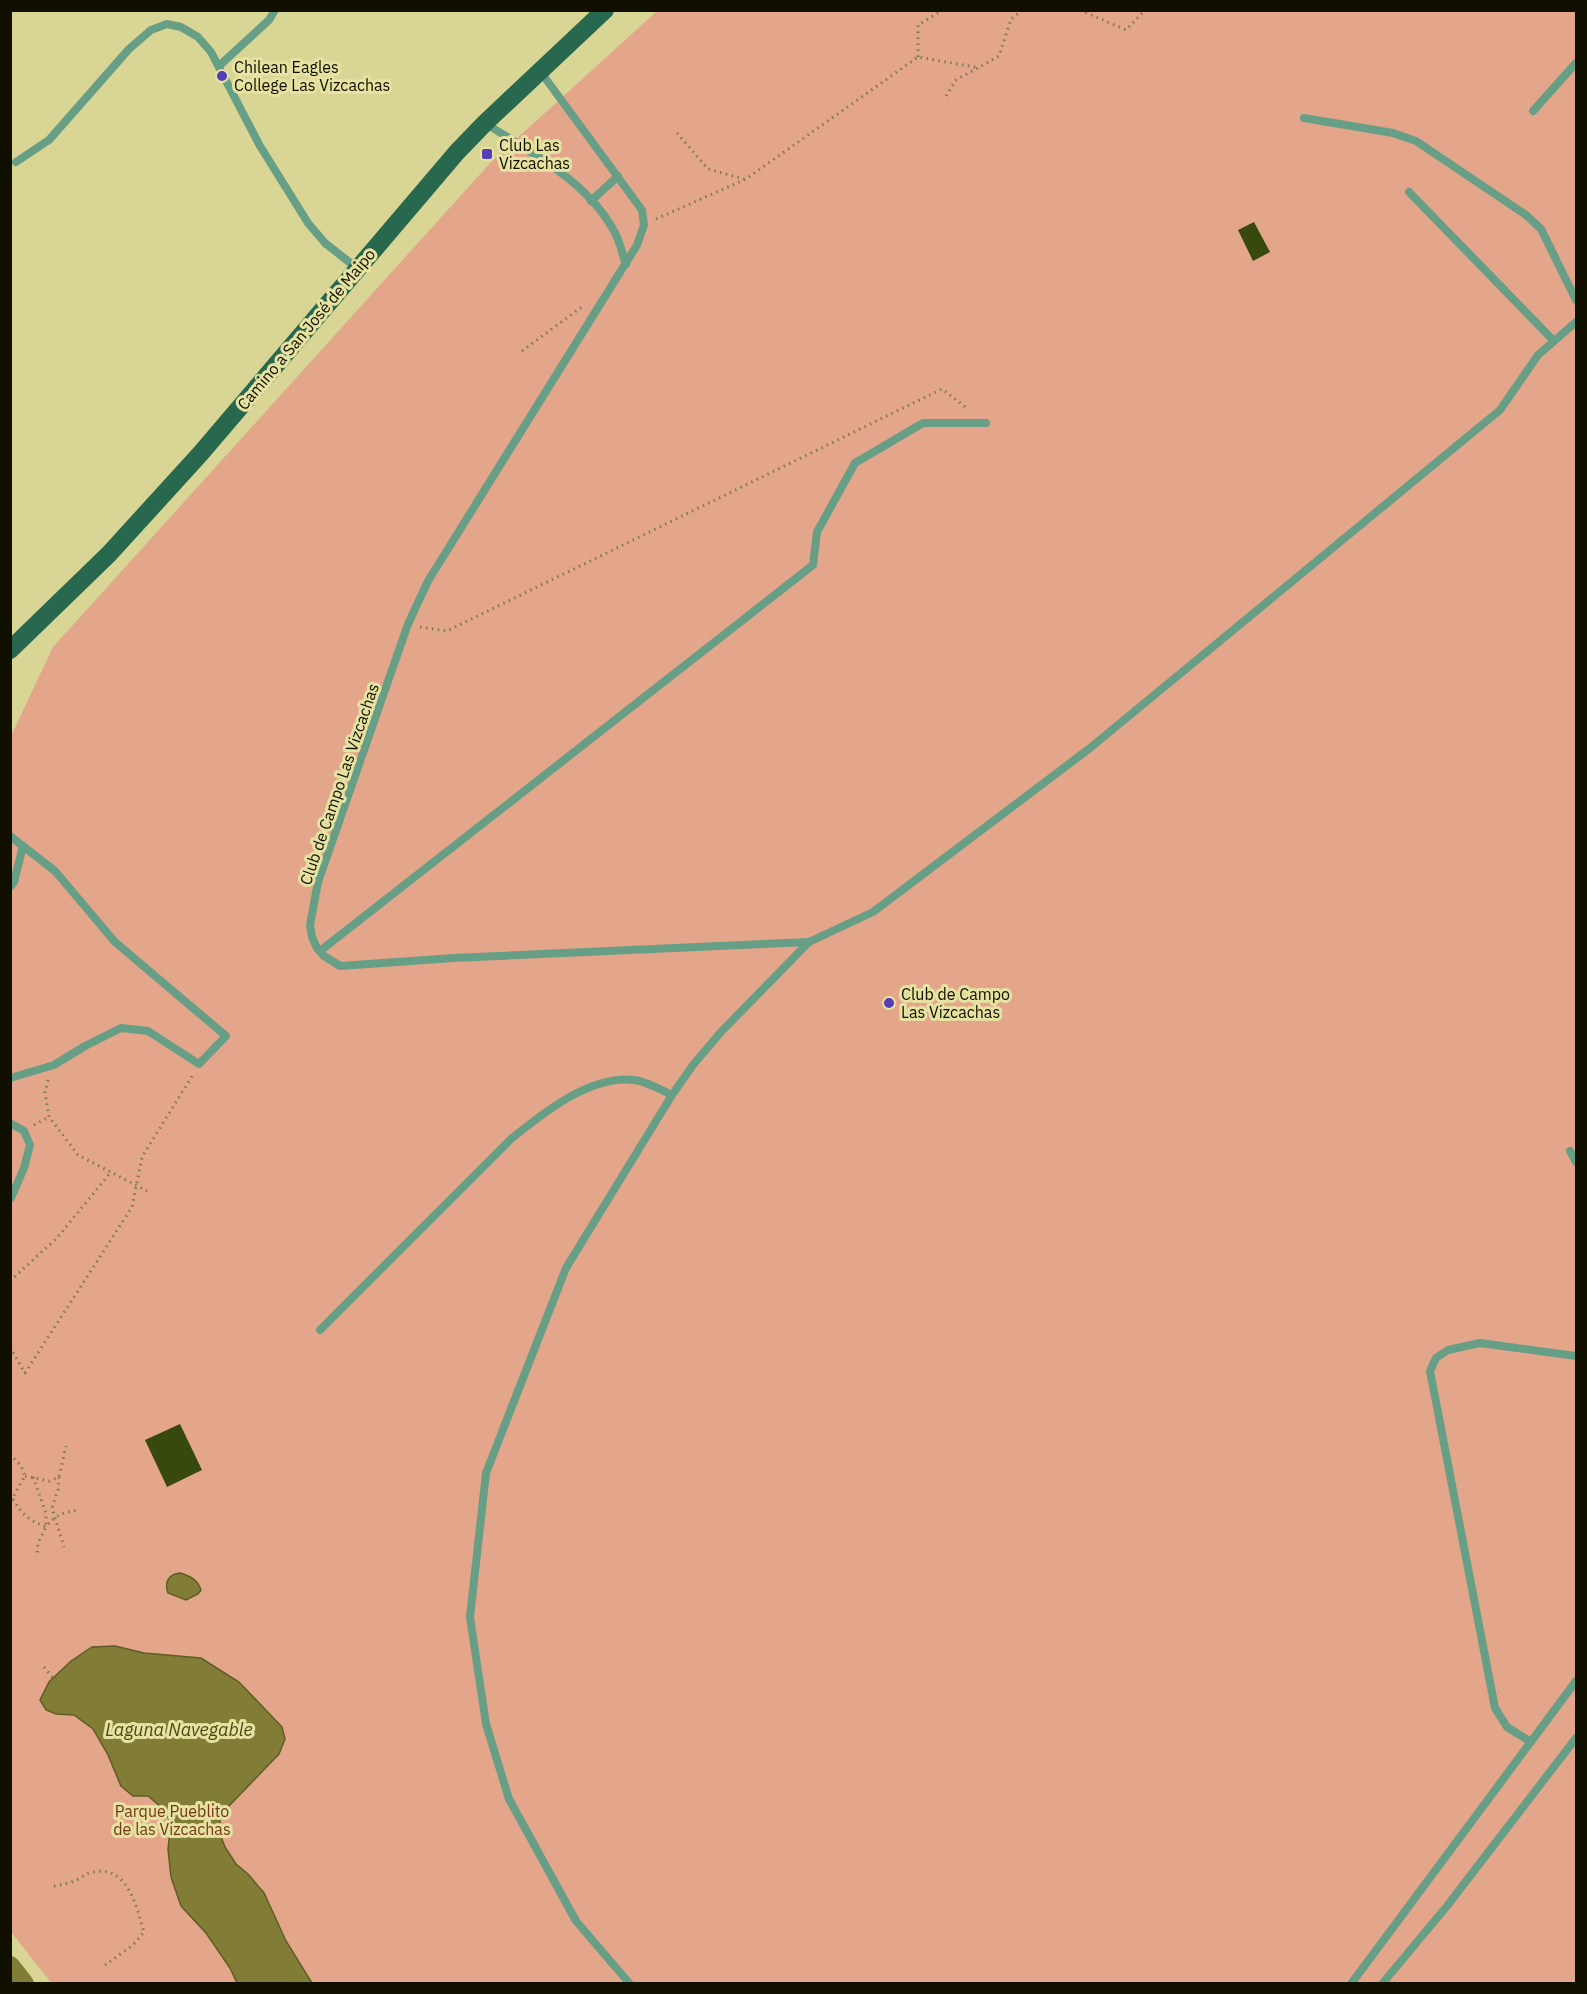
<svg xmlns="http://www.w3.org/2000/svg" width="1587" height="1994" viewBox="0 0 1587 1994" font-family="'IBM Plex Sans',sans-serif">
<rect width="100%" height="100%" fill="#d9d595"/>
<!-- green -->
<polygon fill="#e4a68b" points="657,11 1576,11 1576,1983 52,1984 11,1932 10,738 53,647 492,161"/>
<!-- water -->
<g fill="#827d36" stroke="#605c26" stroke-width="1.5">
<path d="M180,1573c10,3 18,7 21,17l-3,4 -12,6 -18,-7c-4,-11 1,-19 12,-20z"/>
<polygon points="115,1646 144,1653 201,1658 239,1682 282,1727 285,1739 279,1754 229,1806 220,1820 220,1834 225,1847 236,1864 248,1874 264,1893 286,1941 312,1983 237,1983 230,1968 206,1933 181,1906 171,1877 168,1849 171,1822 162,1808 148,1796 133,1796 121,1786 108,1755 93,1729 74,1715 56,1714 46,1710 40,1700 49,1682 71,1661 92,1647"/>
</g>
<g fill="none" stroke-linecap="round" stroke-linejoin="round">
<!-- canal -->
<polyline stroke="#827d36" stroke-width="20" points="10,1966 24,1984"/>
</g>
<!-- building -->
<g fill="#384910">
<polygon points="1254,222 1270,252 1253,261 1238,230"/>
<polygon points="180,1424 202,1470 167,1487 145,1440"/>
</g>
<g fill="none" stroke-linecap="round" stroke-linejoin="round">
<!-- path -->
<g stroke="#7d7a50" stroke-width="3" stroke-dasharray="1.5 4.5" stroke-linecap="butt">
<polyline points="990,10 992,10"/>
<polyline points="1080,10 1126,30 1145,10"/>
<polyline points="918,57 918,25 943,10"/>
<polyline points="946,96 956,80 999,56 1011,19 1023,10"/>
<polyline points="677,133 708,169 744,179"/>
<polyline points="656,219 746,179 918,57 980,68"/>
<polyline points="522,351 583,306"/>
<polyline points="420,627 447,631 942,389 968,409"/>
<polyline points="48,1080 45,1092 49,1117 78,1155 151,1193"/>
<polyline points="34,1125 49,1117"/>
<polyline points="10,1281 57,1238 111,1172"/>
<polyline points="10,1347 25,1373 132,1207 142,1157 194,1073"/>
<polyline points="10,1454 21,1466 25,1476 10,1502"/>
<polyline points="25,1476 49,1481 59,1477 66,1446"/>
<polyline points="33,1477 46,1513 46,1527 38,1543 37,1557"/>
<polyline points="59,1477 58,1490 52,1508 64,1547"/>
<path d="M13,1499c8,15 17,22 33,28 10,-13 18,-15 34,-17"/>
<polyline points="44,1667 57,1683"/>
<path d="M54,1886c6,-1 12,-2 18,-4 7,-2 13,-9 21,-10 35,-7 43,34 51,60l-11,13 -28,20"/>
</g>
<!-- service -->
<g stroke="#679e86" stroke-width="8">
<polyline points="219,66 269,20 275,10"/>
<polyline points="540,71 642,210 644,225 637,245 428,581 408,624 318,882 310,925 312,937 317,948 324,956 340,966 454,958 809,942"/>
<polyline points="1533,111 1576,63"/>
<polyline points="1304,118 1393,133 1416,141 1526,215 1541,229 1576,300"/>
<path d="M485,123c46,30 104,59 130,110 5,9 7,21 11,31"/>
<polyline points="16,162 49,140 129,49 151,30 167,24 181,27 198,37 211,52 260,146 308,223 325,243 358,269"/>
<polyline points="1409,192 1554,341"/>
<polyline points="591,201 618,176"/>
<polyline points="10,836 55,871 115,942 226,1036 199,1064 148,1031 121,1028 85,1046 54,1065 10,1078"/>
<polyline points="10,887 14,882 23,846"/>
<polyline points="320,951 813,565 817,532 855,463 923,423 986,423"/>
<polyline points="10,1123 24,1131 30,1145 24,1168 11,1198"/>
<polyline points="1570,1151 1576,1162"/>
<path d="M320,1330l191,-191c32,-26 79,-64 123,-59 12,1 27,10 38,15"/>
<polyline points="1531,1742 1507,1727 1495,1708 1430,1371 1436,1358 1448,1350 1480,1343 1576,1356"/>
<polyline points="630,1984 576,1921 509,1799 486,1724 470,1617 486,1473 566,1268 672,1095 693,1065 720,1033 809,942 873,912 1090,748 1500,410 1538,355 1576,322"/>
<polyline points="1351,1984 1576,1681"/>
<polyline points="1382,1984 1447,1906 1576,1738"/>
</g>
<!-- primary -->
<polyline stroke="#28684f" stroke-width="18" points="10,650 109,554 201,453 457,152 485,123 605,10"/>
</g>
<!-- markers -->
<g fill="#533eb6" stroke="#e6e2a1" stroke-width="2">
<circle cx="222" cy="76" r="6"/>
<rect x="481" y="148" width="12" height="12" rx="3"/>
<circle cx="889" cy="1003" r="6"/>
</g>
<g text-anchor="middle" stroke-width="6" stroke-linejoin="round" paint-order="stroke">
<!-- poi labels -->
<g font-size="16" fill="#110f00" stroke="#e6e2a1" text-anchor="start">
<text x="234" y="73">Chilean Eagles<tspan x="234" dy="18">College Las Vizcachas</tspan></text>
<text x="499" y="151">Club Las<tspan x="499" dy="18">Vizcachas</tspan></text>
<text x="901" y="1000">Club de Campo<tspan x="901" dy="18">Las Vizcachas</tspan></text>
</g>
<!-- street labels -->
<g font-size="16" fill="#110f00" stroke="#e6e2a1">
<text transform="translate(306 329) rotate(-50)" y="6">Camino a San José de Maipo</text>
<text transform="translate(339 784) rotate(-71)" y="6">Club de Campo Las Vizcachas</text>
</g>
<!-- park labels -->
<g font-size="16" fill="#763718" stroke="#e6e2a1">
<text x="172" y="1817">Parque Pueblito<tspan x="172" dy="18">de las Vizcachas</tspan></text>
</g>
<!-- water labels -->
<g font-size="18" font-style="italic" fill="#4c4811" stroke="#e6e2a1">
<text x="179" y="1736">Laguna Navegable</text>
</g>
</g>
<!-- border -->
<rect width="1587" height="1994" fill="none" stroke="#110f00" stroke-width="24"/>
</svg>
